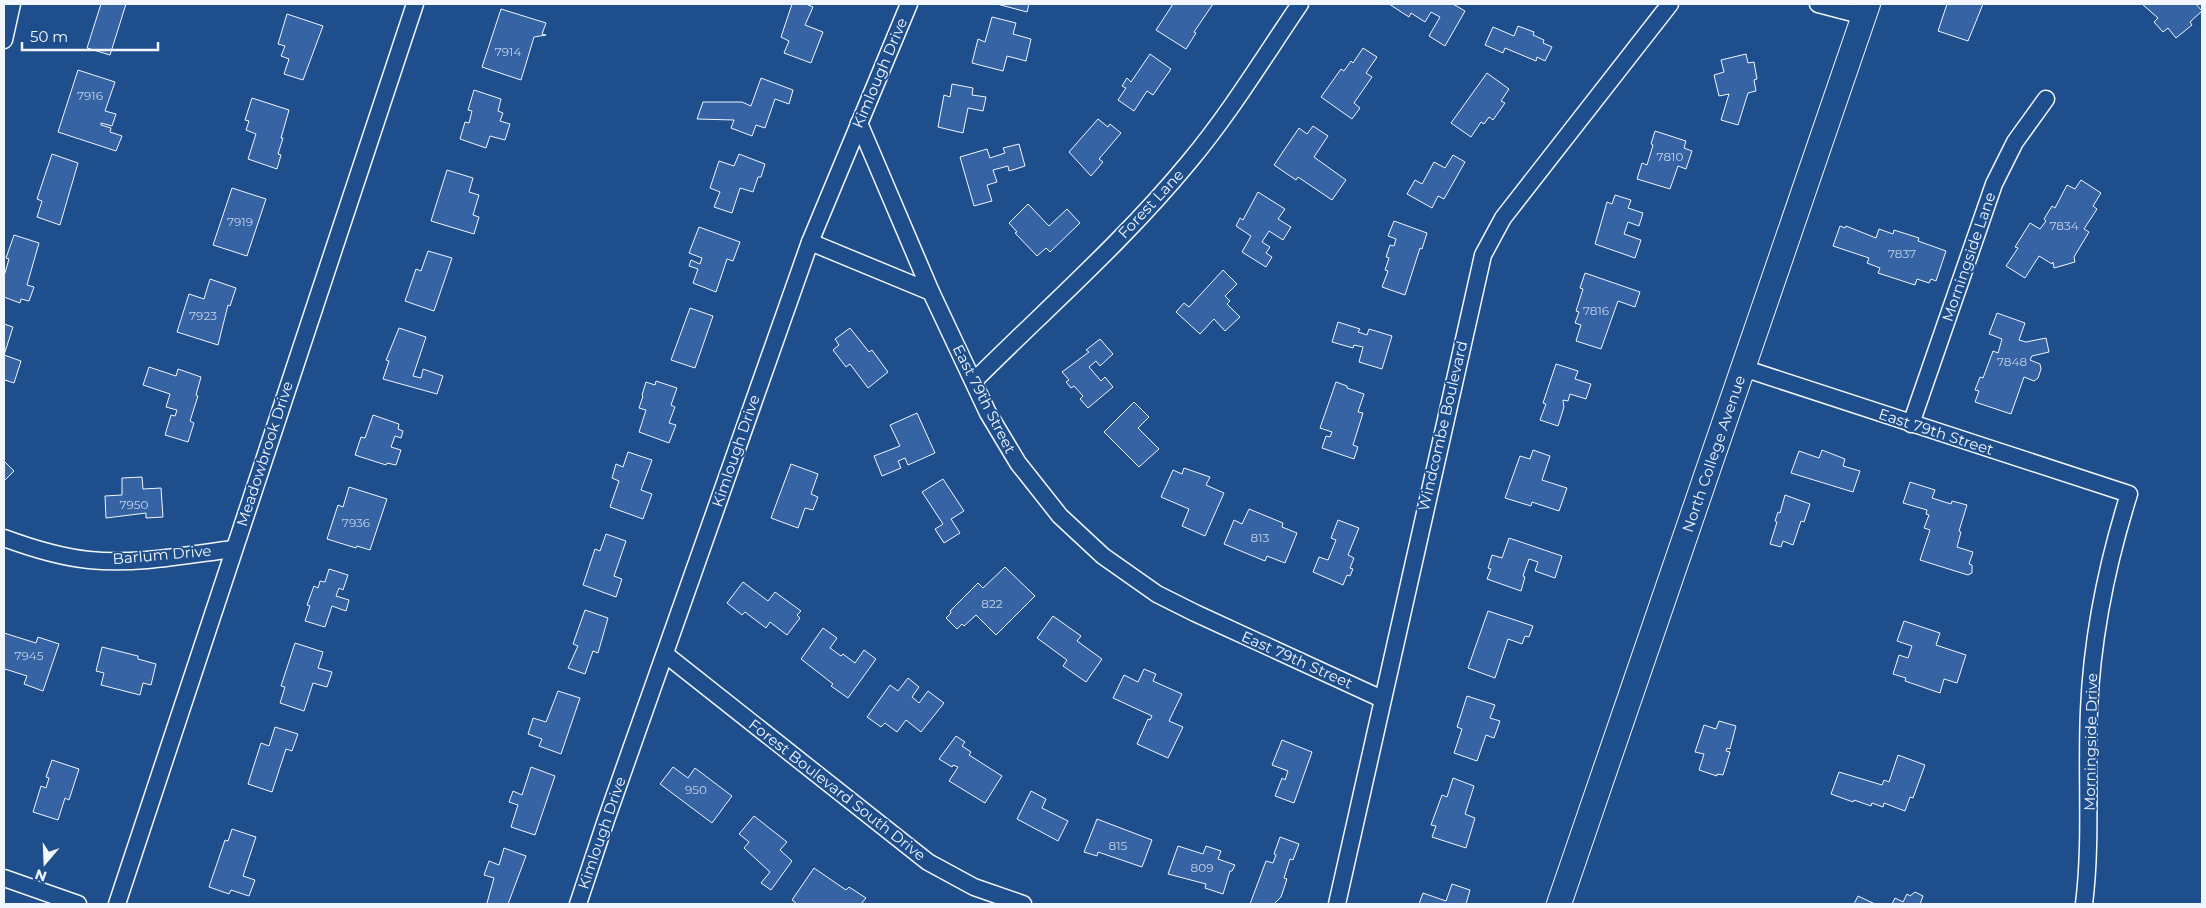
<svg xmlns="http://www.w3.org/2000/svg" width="2206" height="908" viewBox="0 0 2206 908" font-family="Montserrat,sans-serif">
<rect width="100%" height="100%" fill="#1f4e8c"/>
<!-- building -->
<g fill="#3563a3" stroke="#f2f6ff">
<polygon points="101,4 126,4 110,55 87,48"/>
<polygon points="792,4 806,4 813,7 805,25 823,32 811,63 784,53 789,41 781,37"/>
<polygon points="997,4 1029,4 1027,12"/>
<polygon points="1173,4 1213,4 1194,32 1196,33 1186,49 1156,30"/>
<polygon points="1389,4 1453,4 1465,11 1445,46 1429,36 1440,17 1431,12 1425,22 1411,13 1409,17"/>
<polygon points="1947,4 1983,4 1968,41 1938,31"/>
<polygon points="2142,4 2196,4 2202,11 2190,22 2192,25 2176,38 2168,28 2163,32 2154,22 2158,18"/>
<polygon points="501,9 546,23 542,34 546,35 534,37 521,80 482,67"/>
<polygon points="287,14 323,26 303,80 284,74 289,59 281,56 285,46 278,44"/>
<polygon points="992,17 1016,23 1013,34 1031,39 1026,61 1007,56 1003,71 972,63 978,39 985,42"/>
<polygon points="1518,26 1534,32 1533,35 1544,40 1543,43 1552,47 1545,61 1537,57 1536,61 1505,48 1503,53 1485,45 1493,27 1514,36"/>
<polygon points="1363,48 1377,57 1366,73 1372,77 1354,103 1360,108 1352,119 1321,97 1341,69 1344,71 1351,61 1353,63"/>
<polygon points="1150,54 1171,69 1153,95 1147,91 1134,111 1118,100 1126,88 1122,86 1127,78 1131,82"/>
<polygon points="1746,54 1748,63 1754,62 1757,79 1754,80 1756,91 1748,93 1738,125 1721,120 1729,94 1719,96 1714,75 1724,72 1721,60"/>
<polygon points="78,70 115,82 105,111 116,114 112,126 101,123 101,125 111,128 110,132 122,136 116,151 58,132"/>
<polygon points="1487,73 1509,89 1501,101 1505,103 1493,120 1489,117 1484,124 1481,122 1471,137 1451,123"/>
<polygon points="761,78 793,90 789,104 775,99 765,128 756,125 752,136 731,128 734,120 697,119 703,102 742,102 751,106"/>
<polygon points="952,84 973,88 972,95 986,97 983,111 968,108 963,133 938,127 944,95 950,97"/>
<polygon points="474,90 501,99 498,111 503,113 500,121 510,124 505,140 490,136 486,148 460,139 465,122 469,123 472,111 468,110"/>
<polygon points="252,98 289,110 281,138 283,138 278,154 281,155 277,169 248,159 256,134 246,130 249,121 245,120"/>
<polygon points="1098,119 1108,127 1110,124 1121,133 1099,159 1103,162 1091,176 1069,152"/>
<polygon points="1313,126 1328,136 1314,157 1346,180 1332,200 1298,177 1296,180 1274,165 1299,128 1307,134"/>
<polygon points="1655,131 1686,141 1684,148 1692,151 1686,169 1678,166 1670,189 1637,179 1642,163 1647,165 1653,145 1651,144"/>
<polygon points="1019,144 1025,166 1009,171 1008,166 993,170 997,182 987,185 992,201 974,206 960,157 987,149 990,158 1005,153 1003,148"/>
<polygon points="52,154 78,163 60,225 37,217 42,201 37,199"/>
<polygon points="739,154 765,164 761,177 758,177 753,192 740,188 732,213 714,207 720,192 710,188 719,161 734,166"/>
<polygon points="1453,155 1465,162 1444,199 1438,196 1432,208 1407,194 1415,180 1422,184 1434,162 1445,168"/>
<polygon points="447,170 473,178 469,192 479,195 473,215 479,217 474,234 431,221"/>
<polygon points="2081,180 2101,193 2093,206 2097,209 2084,229 2089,232 2074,257 2075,262 2054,268 2053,262 2052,264 2039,256 2025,278 2006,266 2018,248 2015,247 2030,223 2040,229 2046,221 2044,219 2052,206 2055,208 2067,185 2075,189"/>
<polygon points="232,188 266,199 247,256 213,245"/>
<polygon points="1258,192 1285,209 1278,219 1291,227 1283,240 1269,231 1262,242 1270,247 1266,253 1272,257 1266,267 1242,252 1251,236 1236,226 1240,218 1243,220"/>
<polygon points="1615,195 1631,200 1628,208 1643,213 1639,226 1628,222 1624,234 1641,240 1635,258 1595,244 1607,202 1612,204"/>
<polygon points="1028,204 1049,226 1067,209 1080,223 1050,252 1046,248 1037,256 1015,233 1017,232 1009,223"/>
<polygon points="1394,221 1427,233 1422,249 1420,248 1405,295 1382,287 1388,271 1385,270 1389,258 1386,257 1390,245 1394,246 1396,239 1388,236"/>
<polygon points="1840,226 1845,228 1846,226 1876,238 1879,229 1893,234 1894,230 1919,238 1918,241 1946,251 1936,281 1931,279 1929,283 1917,279 1915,285 1878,273 1880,268 1867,263 1869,258 1833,246"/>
<polygon points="699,227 740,242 733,261 727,259 716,292 693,283 698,269 689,266 691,260 700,264 702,258 689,253"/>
<polygon points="14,235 39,243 27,285 34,287 29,301 21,299 20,303 4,297 4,276 9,259 6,258"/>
<polygon points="428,251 452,258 434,311 405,301 416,269 421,271"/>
<polygon points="1223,270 1237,284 1225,296 1230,301 1227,304 1240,317 1225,331 1214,319 1200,334 1176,312 1184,303 1189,307"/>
<polygon points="1585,273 1640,292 1635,307 1618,301 1601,349 1576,341 1581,325 1575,323 1579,312 1576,311 1583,289 1580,288"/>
<polygon points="210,279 236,288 230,306 228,305 218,345 177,332 189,294 204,299"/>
<polygon points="690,308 713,316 695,368 671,360"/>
<polygon points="1997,313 2025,323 2019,340 2026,342 2046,338 2049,352 2032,356 2030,360 2040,364 2041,369 2038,378 2034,381 2024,377 2011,414 1975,402 1979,391 1975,390 1980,377 1983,378 1993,351 1998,353 2002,339 1989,334"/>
<polygon points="1338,322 1360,329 1358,332 1367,335 1369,329 1392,336 1382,369 1359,362 1363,347 1354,345 1353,348 1332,342"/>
<polygon points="4,324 13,327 4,355 21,361 14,383 5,380 4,383"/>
<polygon points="399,328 426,337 413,376 421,378 423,369 443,376 437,394 383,379 389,361 386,360"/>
<polygon points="850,328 869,352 872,350 888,372 868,388 850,364 846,367 833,350 839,345 835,339"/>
<polygon points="1100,339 1113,354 1100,366 1096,361 1089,367 1101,381 1105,377 1113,387 1088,408 1080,399 1083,396 1074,386 1071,388 1066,382 1069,380 1062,372 1089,352 1086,350"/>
<polygon points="1556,364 1578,371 1575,379 1591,384 1586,399 1570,394 1568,401 1563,400 1564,407 1558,426 1540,420 1546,404 1543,403"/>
<polygon points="149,367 176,376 178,369 201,377 196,395 198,396 190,421 194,423 188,442 165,435 171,415 175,416 177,410 166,407 170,394 143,385"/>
<polygon points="656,381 677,388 671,405 675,407 669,423 676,425 669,443 639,432 646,410 639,408 643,396 642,395 646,382 655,385"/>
<polygon points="1336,382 1347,386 1347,388 1364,394 1358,412 1363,413 1353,445 1358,447 1354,459 1322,448 1326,436 1330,437 1332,432 1320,428"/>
<polygon points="1134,402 1149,417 1138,428 1159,449 1139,467 1104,432"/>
<polygon points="917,413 935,453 908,465 905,458 898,461 901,468 882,476 874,456 900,446 890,425"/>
<polygon points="373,415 399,424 398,429 403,431 401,438 395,436 391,447 401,450 396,465 387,463 386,465 355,455 361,437 365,438"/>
<polygon points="1533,450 1550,456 1542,480 1567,488 1559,511 1532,502 1531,506 1505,498 1520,456 1530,459"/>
<polygon points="1822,450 1845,459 1843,466 1860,471 1853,492 1791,473 1799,451 1819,458"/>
<polygon points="628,452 652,460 641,490 652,494 643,519 610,507 619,481 612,478 616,464 623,467"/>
<polygon points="4,461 14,471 4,481"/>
<polygon points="791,464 818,474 811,494 818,497 813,510 805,508 798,528 771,518"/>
<polygon points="1184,468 1210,477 1206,485 1224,493 1205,536 1182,526 1189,509 1161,497 1173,470 1182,474"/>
<polygon points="142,477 143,489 161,488 163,517 146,518 146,513 106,518 105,496 122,495 122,478"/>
<polygon points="943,479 964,511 951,519 960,533 944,543 935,529 943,524 922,492"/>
<polygon points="1910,482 1935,490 1932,498 1951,504 1952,501 1967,505 1959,531 1961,532 1957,547 1973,552 1969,564 1972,565 1972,573 1968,575 1920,560 1930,530 1924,528 1929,515 1926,514 1927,510 1903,503"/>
<polygon points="349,487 387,499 370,550 357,546 356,548 327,539 338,505 343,507"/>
<polygon points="1785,495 1810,504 1804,522 1801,521 1793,545 1783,541 1781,547 1770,544 1777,522 1775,521 1778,512 1780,513"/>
<polygon points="1249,509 1283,523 1282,527 1297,533 1285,563 1267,556 1265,561 1224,544 1234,520 1242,524"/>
<polygon points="1338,520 1359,528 1348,555 1354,558 1350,568 1353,569 1350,576 1347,575 1343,585 1313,572 1319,557 1328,560 1336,540 1331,538"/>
<polygon points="606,534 626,541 614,576 622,579 616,597 583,585 595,549 600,551"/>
<polygon points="1509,538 1562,556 1555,578 1535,571 1538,562 1529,559 1523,576 1525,577 1521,591 1487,579 1491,569 1488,568 1492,555 1502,558"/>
<polygon points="1005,567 1035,596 996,635 976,615 964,626 962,624 957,629 946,618 951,613 950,611 978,583 983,588"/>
<polygon points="329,569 348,575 343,590 339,588 336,596 349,600 346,611 332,606 325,627 305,621 310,606 307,605 314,586 318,588 320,581 325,582"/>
<polygon points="743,582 768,601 775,592 801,611 797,615 800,618 787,635 770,622 766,628 745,612 742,615 727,603"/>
<polygon points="585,610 608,618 598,653 593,651 585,674 568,668 578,646 573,644"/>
<polygon points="1488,611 1533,626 1529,637 1525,636 1522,644 1508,639 1495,678 1468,668"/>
<polygon points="1053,616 1081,636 1077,641 1102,659 1086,682 1063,666 1067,660 1037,638"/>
<polygon points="1904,621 1940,633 1936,645 1966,655 1957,683 1944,679 1940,693 1905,681 1906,678 1893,674 1899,655 1908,658 1912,646 1897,641"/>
<polygon points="823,628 837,638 830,648 841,656 843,654 855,663 864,650 876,659 848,698 831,686 833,684 801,659"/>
<polygon points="4,633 36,643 38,637 59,644 43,691 24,684 27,676 5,669 4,674"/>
<polygon points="295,643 323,652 318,668 332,672 327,687 313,683 304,711 280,703 285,687 281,686"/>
<polygon points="102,647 138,656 138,659 156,664 151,685 143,683 140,695 101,685 104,673 96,671"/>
<polygon points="1144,669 1156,674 1153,681 1182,694 1169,721 1183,727 1168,758 1137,744 1148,719 1150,720 1152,716 1113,698 1124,675 1138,682"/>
<polygon points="908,678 919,687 912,697 919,703 928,691 944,703 921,732 906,720 897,732 885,723 881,727 867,717 890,685 898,691"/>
<polygon points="558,691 580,698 561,754 539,746 542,739 528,734 533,718 546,722"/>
<polygon points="1467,696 1495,705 1490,718 1500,721 1494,738 1486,735 1477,761 1454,753 1462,729 1457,727"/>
<polygon points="1719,721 1736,726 1730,749 1727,748 1726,751 1730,752 1723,775 1717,774 1717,776 1699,770 1704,754 1695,752 1704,725 1716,729"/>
<polygon points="275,727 298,734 292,751 286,749 272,792 248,784 261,743 269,746"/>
<polygon points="956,736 965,742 962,746 971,752 969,755 1002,776 985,803 949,781 958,767 953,765 952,767 939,759"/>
<polygon points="1282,740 1312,752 1294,803 1275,796 1282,778 1285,780 1288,771 1272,765"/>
<polygon points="1898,755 1925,765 1913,798 1910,797 1905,811 1884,803 1883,807 1872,803 1871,806 1854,800 1853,802 1831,794 1839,772 1882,785 1884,780 1889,782"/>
<polygon points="52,760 79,769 69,800 65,798 58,820 33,812 41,786 46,788 49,778 46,777"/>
<polygon points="531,767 555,776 535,835 511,827 518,805 509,802 513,791 522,795"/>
<polygon points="673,767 688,778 695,768 732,796 712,823 660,784"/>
<polygon points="1453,778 1474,786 1465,814 1475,818 1466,848 1432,837 1436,826 1431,825 1442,795 1447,797"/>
<polygon points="1031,791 1046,799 1042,808 1068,821 1058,841 1017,819"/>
<polygon points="754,816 787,842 780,850 792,861 771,890 761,883 770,872 744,848 749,842 739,834"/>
<polygon points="1097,819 1152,840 1142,867 1098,852 1097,856 1084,852"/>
<polygon points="232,829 256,837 243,876 255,880 249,896 231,890 229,894 209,887 225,840 228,841"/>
<polygon points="1280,837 1299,844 1293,860 1290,859 1284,878 1287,879 1281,897 1274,904 1250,904 1266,861 1273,863 1276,855 1274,854"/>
<polygon points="1178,846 1203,854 1206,846 1221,851 1218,859 1235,865 1232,871 1230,871 1223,894 1205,888 1206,884 1168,874"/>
<polygon points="504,848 526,856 508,904 489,904 487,903 494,878 484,875 489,861 499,865"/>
<polygon points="814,868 846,890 849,887 866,898 861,904 797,904 792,900"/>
<polygon points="1452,884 1470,890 1466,904 1419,904 1423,893 1446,901"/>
<polygon points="1915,892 1923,896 1920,904 1892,904 1895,898 1903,902 1907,894 1910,896"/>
<polygon points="1858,896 1875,904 1854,904"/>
</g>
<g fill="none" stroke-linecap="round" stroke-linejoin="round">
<defs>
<g id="minor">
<polyline points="1818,4 1864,16"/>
<polyline points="4,40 12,4"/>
<polyline points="859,123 931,292 988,413 1018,463 1060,516 1103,556 1157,594 1195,613 1382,699"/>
<polyline points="810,242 931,292"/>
<path d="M1743,368l386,126c-22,70 -37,143 -40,216 -3,65 3,130 -5,194"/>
<path d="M974,381c72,-72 150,-140 215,-219 41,-49 75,-105 111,-158"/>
<polyline points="1911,424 1994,184 2015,142 2046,99"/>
<path d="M4,538c27,10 56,19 85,22 48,5 97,-5 144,-11"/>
<polyline points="665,654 928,862 974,887 1023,904"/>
<polyline points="4,878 78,904"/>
<polyline points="117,904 415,4"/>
<polyline points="578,904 606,820 810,242 909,4"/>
<polyline points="1337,904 1483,255 1503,218 1670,4"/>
</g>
<polyline id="secondary" points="1559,904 1868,4"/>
</defs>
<!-- minor casing -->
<use href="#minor" stroke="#f2f6ff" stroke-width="19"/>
<!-- secondary casing -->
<use href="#secondary" stroke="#f2f6ff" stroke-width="26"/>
<!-- minor -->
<use href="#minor" stroke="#1f4e8c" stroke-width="16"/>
<!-- secondary -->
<use href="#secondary" stroke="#1f4e8c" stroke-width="24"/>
</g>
<g text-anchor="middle" stroke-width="4" stroke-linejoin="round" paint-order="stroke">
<!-- number labels -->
<g font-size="12" fill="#c3d1e8">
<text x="508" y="56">7914</text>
<text x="90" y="100">7916</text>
<text x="1670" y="161">7810</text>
<text x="240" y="226">7919</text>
<text x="2064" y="230">7834</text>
<text x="1902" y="258">7837</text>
<text x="1596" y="315">7816</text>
<text x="203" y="320">7923</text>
<text x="2012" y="366">7848</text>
<text x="134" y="509">7950</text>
<text x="356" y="527">7936</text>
<text x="1260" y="542">813</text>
<text x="992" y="608">822</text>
<text x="29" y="660">7945</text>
<text x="696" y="794">950</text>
<text x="1118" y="850">815</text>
<text x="1202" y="872">809</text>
</g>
<!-- street labels -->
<g font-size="15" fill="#f2f6ff" stroke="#1f4e8c">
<text transform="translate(880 73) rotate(-67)" y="5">Kimlough Drive</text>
<text transform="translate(1151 204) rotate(-47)" y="5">Forest Lane</text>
<text transform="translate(1969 257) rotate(-71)" y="5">Morningside Lane</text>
<text transform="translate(984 399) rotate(63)" y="5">East 79th Street</text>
<text transform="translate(1443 426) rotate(-77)" y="5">Windcombe Boulevard</text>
<text transform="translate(1936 432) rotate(18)" y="5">East 79th Street</text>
<text transform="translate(736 451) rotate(-71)" y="5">Kimlough Drive</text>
<text transform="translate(265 454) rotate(-72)" y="5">Meadowbrook Drive</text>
<text transform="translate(1714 454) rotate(-71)" y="5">North College Avenue</text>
<text transform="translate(162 555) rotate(-5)" y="5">Barlum Drive</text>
<text transform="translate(1297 660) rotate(24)" y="5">East 79th Street</text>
<text transform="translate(2091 742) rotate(-89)" y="5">Morningside Drive</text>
<text transform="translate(837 790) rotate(38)" y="5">Forest Boulevard South Drive</text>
<text transform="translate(602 833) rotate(-71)" y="5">Kimlough Drive</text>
</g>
</g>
<!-- border -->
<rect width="2206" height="908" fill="none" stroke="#f2f6ff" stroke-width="10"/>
<!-- north arrow -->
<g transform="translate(45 863) rotate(199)" stroke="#1f4e8c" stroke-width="4" paint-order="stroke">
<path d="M0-4L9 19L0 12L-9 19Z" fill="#f2f6ff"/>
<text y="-8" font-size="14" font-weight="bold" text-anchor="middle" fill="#f2f6ff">N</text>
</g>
<!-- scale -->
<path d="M22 42v8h136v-8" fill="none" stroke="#f2f6ff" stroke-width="2.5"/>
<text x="30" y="42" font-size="15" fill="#f2f6ff" stroke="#1f4e8c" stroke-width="4" paint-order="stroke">50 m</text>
</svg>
